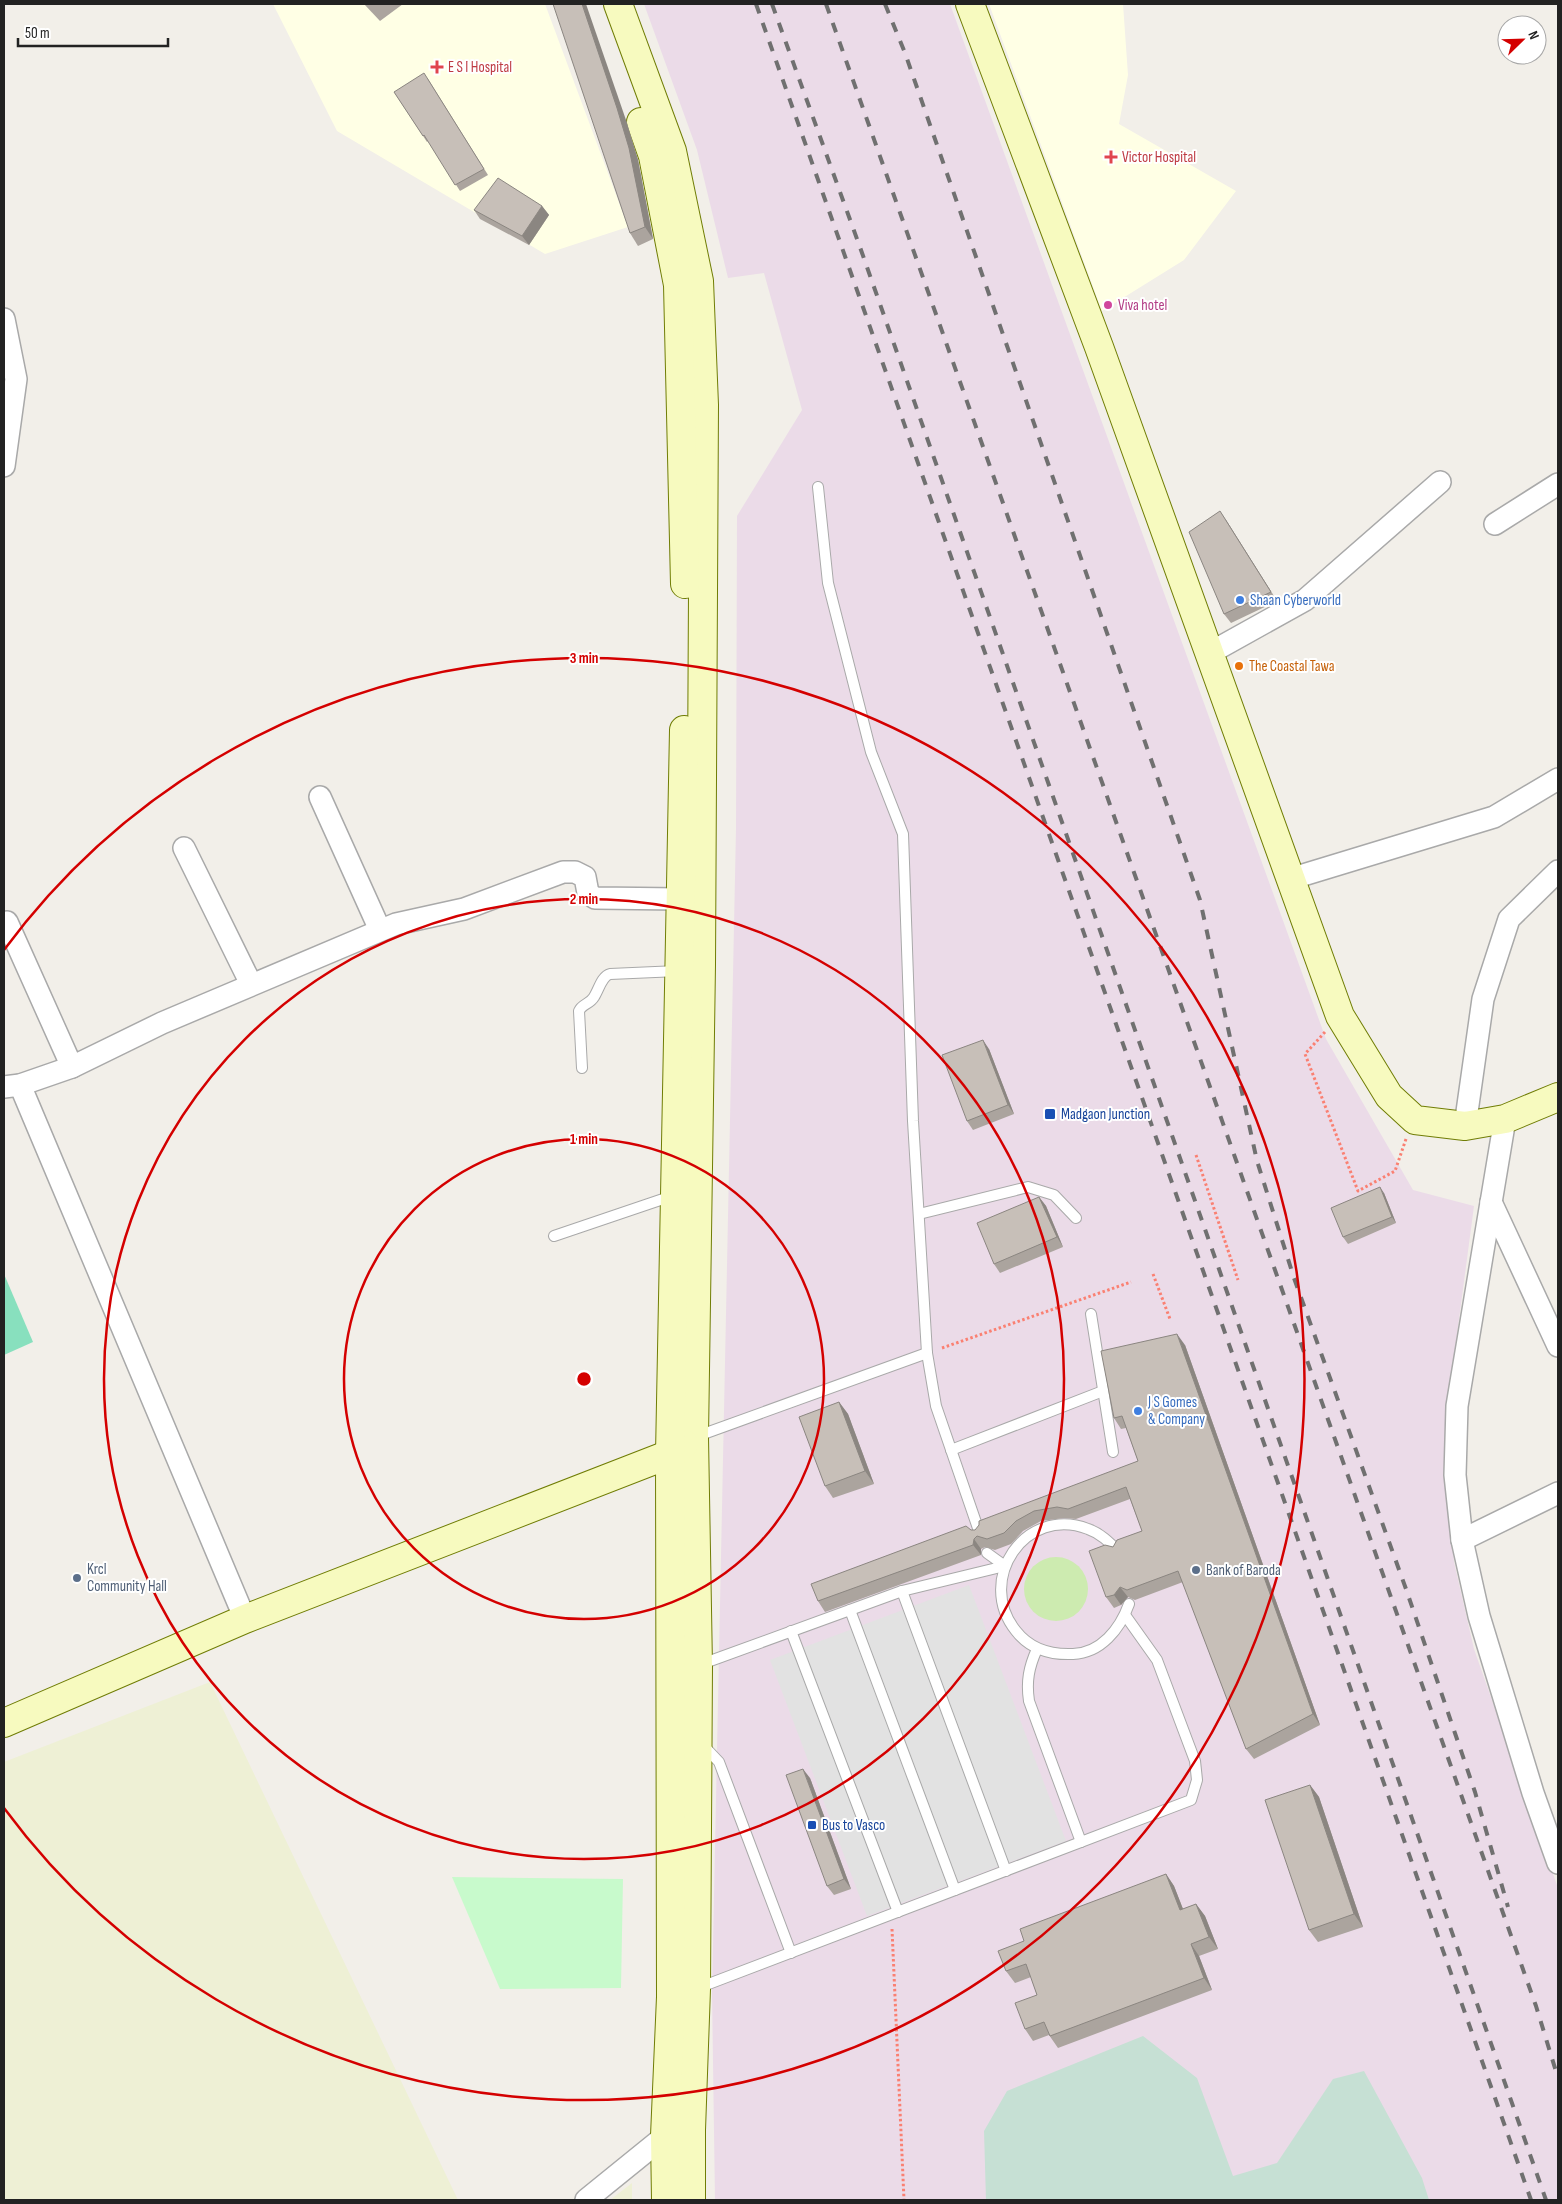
<svg xmlns="http://www.w3.org/2000/svg" width="1562" height="2204" viewBox="0 0 1562 2204" font-family="'Sofia Sans Condensed',sans-serif">
<rect width="100%" height="100%" fill="#f2efe9"/>
<!-- industrial -->
<polygon fill="#ebdbe8" points="644,4 950,4 1326,1039 1413,1190 1474,1206 1446,1417 1454,1562 1474,1649 1558,1888 1558,2200 715,2200 712,1993 736,829 737,516 802,410 764,273 728,278 697,150"/>
<!-- education -->
<g fill="#ffffe5">
<polygon points="273,4 545,4 628,227 545,254 337,131"/>
<polygon points="989,4 1123,4 1128,75 1119,124 1236,191 1184,260 1102,311"/>
</g>
<!-- farmland -->
<g fill="#eef0d5">
<polygon points="210,1682 458,2200 4,2200 4,1762"/>
<polygon points="632,2183 632,2200 610,2200"/>
</g>
<!-- grass -->
<circle fill="#cdebb0" cx="1056" cy="1589" r="32"/>
<!-- wetland -->
<polygon fill="#c6e0d4" points="1143,2036 1197,2078 1233,2176 1277,2163 1333,2079 1364,2071 1422,2178 1429,2200 986,2200 984,2131 1007,2091"/>
<!-- park -->
<polygon fill="#c8facc" points="452,1877 623,1879 621,1988 500,1989"/>
<!-- pitch -->
<polygon fill="#88e0be" points="4,1274 33,1342 4,1355"/>
<!-- parking -->
<polygon fill="#e2e2e2" points="969,1585 1066,1841 867,1916 770,1660"/>
<g fill="none" stroke-linecap="round" stroke-linejoin="round">
<defs>
<g id="lane">
<polyline points="818,487 828,583 871,752 903,834 913,1121 927,1353 936,1406 980,1534"/>
<path d="M582,1068l-3,-57c3,-7 11,-7 15,-14 5,-8 8,-21 16,-23l68,-3"/>
<polyline points="919,1214 1028,1187 1054,1195 1076,1218"/>
<polyline points="554,1236 672,1196"/>
<polyline points="1091,1314 1113,1452"/>
<polyline points="695,1437 927,1353"/>
<polyline points="951,1450 1103,1391"/>
<path d="M1118,1551c-9,-9 -18,-18 -30,-22 -63,-24 -113,51 -72,102 14,18 35,24 57,23 28,-1 47,-25 56,-50"/>
<polyline points="987,1553 1005,1566"/>
<polyline points="902,1591 1006,1871"/>
<polyline points="850,1610 955,1890"/>
<polyline points="791,1631 898,1912"/>
<path d="M1037,1649c-8,18 -11,32 -8,52l52,141"/>
<polyline points="699,1665 902,1591 1005,1566"/>
<polyline points="702,1744 719,1762 791,1953"/>
<polyline points="698,1988 1191,1800 1197,1780 1195,1761 1157,1660 1125,1615"/>
</g>
<g id="street">
<polyline points="4,319 16,379 4,466"/>
<polyline points="1495,524 1558,484"/>
<polyline points="1208,654 1305,600 1440,482"/>
<polyline points="320,797 380,930"/>
<polyline points="184,848 251,984"/>
<polyline points="1290,879 1494,817 1558,779"/>
<polyline points="7,922 72,1067 162,1023 396,924 464,909 563,872 575,872 585,877 588,893 595,898 680,899"/>
<polyline points="20,1085 245,1619"/>
<polyline points="4,1087 20,1085 72,1067"/>
<polyline points="1505,1119 1457,1406 1455,1475 1462,1540 1479,1616 1533,1793 1558,1863"/>
<polyline points="1465,1126 1483,999 1509,919 1558,871"/>
<polyline points="1491,1202 1558,1346"/>
<polyline points="1462,1540 1558,1493"/>
<polyline points="586,2200 665,2136 676,2134"/>
</g>
<g id="secondary">
<polyline points="618,4 672,151 699,281 704,405 701,965 694,1437 698,1666 696,1989 691,2130 691,2200"/>
<polyline points="970,4 1099,347 1340,1016 1389,1096 1415,1120 1465,1126 1505,1119 1558,1097"/>
<polyline points="641,122 653,156 678,285 685,584"/>
<polyline points="4,1723 245,1619 670,1454 684,1444"/>
<polyline points="666,2200 665,2136 671,1997 670,1454 684,730"/>
</g>
</defs>
<!-- lane casing -->
<use href="#lane" stroke="#a9a9a9" stroke-width="12"/>
<!-- street casing -->
<use href="#street" stroke="#a9a9a9" stroke-width="24"/>
<!-- secondary casing -->
<use href="#secondary" stroke="#707d05" stroke-width="30"/>
<!-- path -->
<g stroke="#fa8072" stroke-width="3" stroke-dasharray="2.5 2.5" stroke-linecap="butt">
<polyline points="1325,1032 1305,1054 1358,1191 1395,1171 1406,1139"/>
<polyline points="1196,1155 1238,1280"/>
<polyline points="1153,1274 1170,1319"/>
<polyline points="942,1348 1131,1282"/>
<polyline points="892,1929 904,2200"/>
</g>
<!-- lane -->
<use href="#lane" stroke="#fff" stroke-width="10"/>
<!-- street -->
<use href="#street" stroke="#fff" stroke-width="21"/>
<!-- secondary -->
<use href="#secondary" stroke="#f7fabf" stroke-width="28"/>
<!-- rail -->
<g stroke="#707070" stroke-width="4" stroke-dasharray="10 10" stroke-linecap="butt">
<polyline points="756,4 1531,2200"/>
<polyline points="772,4 861,250 1546,2200"/>
<polyline points="826,4 1536,2006 1558,2078"/>
<polyline points="885,4 905,53 1200,900 1257,1161 1294,1278 1406,1589 1475,1792 1508,1907"/>
</g>
</g>
<!-- wall -->
<g fill="#aba49e">
<polygon points="364,4 403,4 380,21"/>
<polygon points="428,79 488,175 460,191 428,141 427,142 394,92"/>
<polygon points="626,120 638,160 653,239 638,246 630,233"/>
<polygon points="542,206 549,215 529,245 480,219 474,210"/>
<polygon points="1226,520 1277,601 1231,623 1224,614"/>
<polygon points="989,1049 1014,1114 973,1130 967,1121"/>
<polygon points="1384,1193 1396,1223 1348,1244 1343,1237"/>
<polygon points="1039,1197 1046,1206 1063,1247 1000,1273 994,1264"/>
<polygon points="1185,1345 1320,1725 1254,1759 1246,1749 1183,1582 1135,1600 1128,1597 1121,1605 1114,1608 1106,1597 1113,1547 1142,1531 1130,1499 1076,1519 1064,1518 1041,1521 1023,1531 1011,1544 995,1550 985,1547 981,1549 981,1555 825,1612 818,1601 971,1530 975,1530 1138,1461 1126,1428 1121,1429 1114,1418"/>
<polygon points="839,1402 848,1414 874,1484 833,1498 825,1486"/>
<polygon points="810,1778 851,1889 834,1895 827,1886"/>
<polygon points="1310,1785 1319,1797 1363,1927 1318,1942 1309,1930"/>
<polygon points="1166,1874 1174,1886 1183,1909 1196,1904 1205,1916 1218,1949 1199,1956 1212,1990 1058,2048 1049,2035 1033,2041 1025,2029 1037,1995 1031,1977 1015,1983 1006,1971 1024,1941"/>
</g>
<!-- shaded-wall -->
<g fill="#8b8681">
<polygon points="582,4 586,4 626,120 638,160 653,239 645,227"/>
<polygon points="542,206 549,215 529,245 522,236"/>
<polygon points="1220,511 1226,520 1277,601 1271,592"/>
<polygon points="983,1040 989,1049 1014,1114 1008,1105"/>
<polygon points="1380,1187 1384,1193 1396,1223 1392,1217"/>
<polygon points="1039,1197 1046,1206 1063,1247 1057,1237"/>
<polygon points="1177,1334 1185,1345 1320,1725 1313,1714"/>
<polygon points="839,1402 848,1414 874,1484 865,1471"/>
<polygon points="974,1539 981,1549 981,1555 973,1545"/>
<polygon points="1120,1587 1128,1597 1121,1605 1114,1595"/>
<polygon points="803,1769 810,1778 851,1889 844,1879"/>
<polygon points="1310,1785 1319,1797 1363,1927 1354,1914"/>
<polygon points="1166,1874 1174,1886 1188,1922 1180,1910"/>
<polygon points="1196,1904 1205,1916 1218,1949 1209,1937"/>
<polygon points="1191,1944 1199,1956 1212,1990 1204,1978"/>
</g>
<!-- building -->
<g fill="#c7bfb8" stroke="#8b8681">
<polygon points="553,4 582,4 617,108 629,148 645,227 630,233"/>
<polygon points="424,73 484,169 455,185 424,135 423,136 394,92"/>
<polygon points="498,178 542,206 522,236 474,210"/>
<polygon points="1220,511 1271,592 1224,614 1189,532"/>
<polygon points="983,1040 1008,1105 967,1121 942,1055"/>
<polygon points="1380,1187 1392,1217 1343,1237 1331,1208"/>
<polygon points="1039,1197 1057,1237 994,1264 977,1223"/>
<polygon points="1177,1334 1313,1714 1246,1749 1178,1571 1127,1590 1120,1587 1114,1595 1106,1597 1089,1551 1105,1545 1113,1547 1117,1540 1142,1531 1126,1487 1068,1509 1057,1507 1034,1511 1016,1521 1004,1533 987,1539 977,1536 974,1539 973,1545 818,1601 811,1584 966,1526 971,1530 975,1530 979,1525 979,1521 1138,1461 1122,1416 1114,1418 1101,1351"/>
<polygon points="839,1402 865,1471 825,1486 799,1417"/>
<polygon points="803,1769 844,1879 827,1886 786,1775"/>
<polygon points="1310,1785 1354,1914 1309,1930 1265,1800"/>
<polygon points="1166,1874 1180,1910 1196,1904 1209,1937 1191,1944 1204,1978 1050,2036 1044,2022 1025,2029 1015,2003 1037,1995 1026,1964 1006,1971 998,1951 1024,1941 1020,1929"/>
</g>
<!-- distance rings -->
<g fill="none" stroke="#d40000" stroke-width="2.5">
<circle cx="584" cy="1379" r="240"/>
<circle cx="584" cy="1379" r="480"/>
<path d="M4 950A721 721 0 1 1 4 1808"/>
</g>
<!-- markers -->
<g fill="#e0444e" stroke="#fff" stroke-width="2">
<path d="M434.5 59.5h5v5h5v5h-5v5h-5v-5h-5v-5h5z"/>
<path d="M1108.5 149.5h5v5h5v5h-5v5h-5v-5h-5v-5h5z"/>
</g>
<circle fill="#d1479c" stroke="#fff" stroke-width="2" cx="1108" cy="305" r="5"/>
<g fill="#3f7fe0" stroke="#fff" stroke-width="2">
<circle cx="1240" cy="600" r="5"/>
<circle cx="1138" cy="1411" r="5"/>
</g>
<circle fill="#e8710a" stroke="#fff" stroke-width="2" cx="1239" cy="666" r="5"/>
<g fill="#1a4fb4" stroke="#fff" stroke-width="2">
<rect x="1044" y="1108" width="12" height="12" rx="2.5"/>
<rect x="807" y="1820" width="10" height="10" rx="2.5"/>
</g>
<g fill="#5c6f8a" stroke="#fff" stroke-width="2">
<circle cx="1196" cy="1570" r="5"/>
<circle cx="77" cy="1578" r="5"/>
</g>
<g text-anchor="middle" stroke-width="4" stroke-linejoin="round" paint-order="stroke">
<!-- health labels -->
<g font-size="15" fill="#be3a42" stroke="#fff" text-anchor="start">
<text x="448" y="72">E S I Hospital</text>
<text x="1122" y="162">Victor Hospital</text>
</g>
<!-- hotel labels -->
<g font-size="15" fill="#b23c85" stroke="#fff" text-anchor="start">
<text x="1118" y="310">Viva hotel</text>
</g>
<!-- shop labels -->
<g font-size="15" fill="#366cbe" stroke="#fff" text-anchor="start">
<text x="1250" y="605">Shaan Cyberworld</text>
<text x="1148" y="1407">J S Gomes<tspan x="1148" dy="17">&amp; Company</tspan></text>
</g>
<!-- food labels -->
<g font-size="15" fill="#c56008" stroke="#fff" text-anchor="start">
<text x="1249" y="671">The Coastal Tawa</text>
</g>
<!-- transit labels -->
<g font-size="15" fill="#164399" stroke="#fff" text-anchor="start">
<text x="1061" y="1119">Madgaon Junction</text>
<text x="822" y="1830">Bus to Vasco</text>
</g>
<!-- service labels -->
<g font-size="15" fill="#4e5e75" stroke="#fff" text-anchor="start">
<text x="87" y="1574">Krcl<tspan x="87" dy="17">Community Hall</tspan></text>
<text x="1206" y="1575">Bank of Baroda</text>
</g>
</g>
<circle cx="584" cy="1379" r="8" fill="#d40000" stroke="#fff" stroke-width="2.5"/>
<g font-size="15" text-anchor="middle" font-weight="bold" fill="#d40000" stroke="#fff" stroke-width="4" stroke-linejoin="round" paint-order="stroke">
<text x="584" y="663">3 min</text>
<text x="584" y="904">2 min</text>
<text x="584" y="1144">1 min</text>
</g>
<!-- border -->
<rect width="1562" height="2204" fill="none" stroke="#222222" stroke-width="10"/>
<!-- north arrow -->
<g transform="translate(1522 40) rotate(67)"><circle r="24" fill="#ffffff" stroke="#a7a7a7"/>
<path d="M0-4L9 19L0 12L-9 19Z" fill="#d40000"/>
<text y="-8" font-size="14" font-weight="bold" text-anchor="middle" fill="#222222">N</text>
</g>
<!-- scale -->
<path d="M18 38v8h150v-8" fill="none" stroke="#222222" stroke-width="2.5"/>
<text x="25" y="38" font-size="15" fill="#222222" stroke="#ffffff" stroke-width="4" paint-order="stroke">50 m</text>
</svg>
